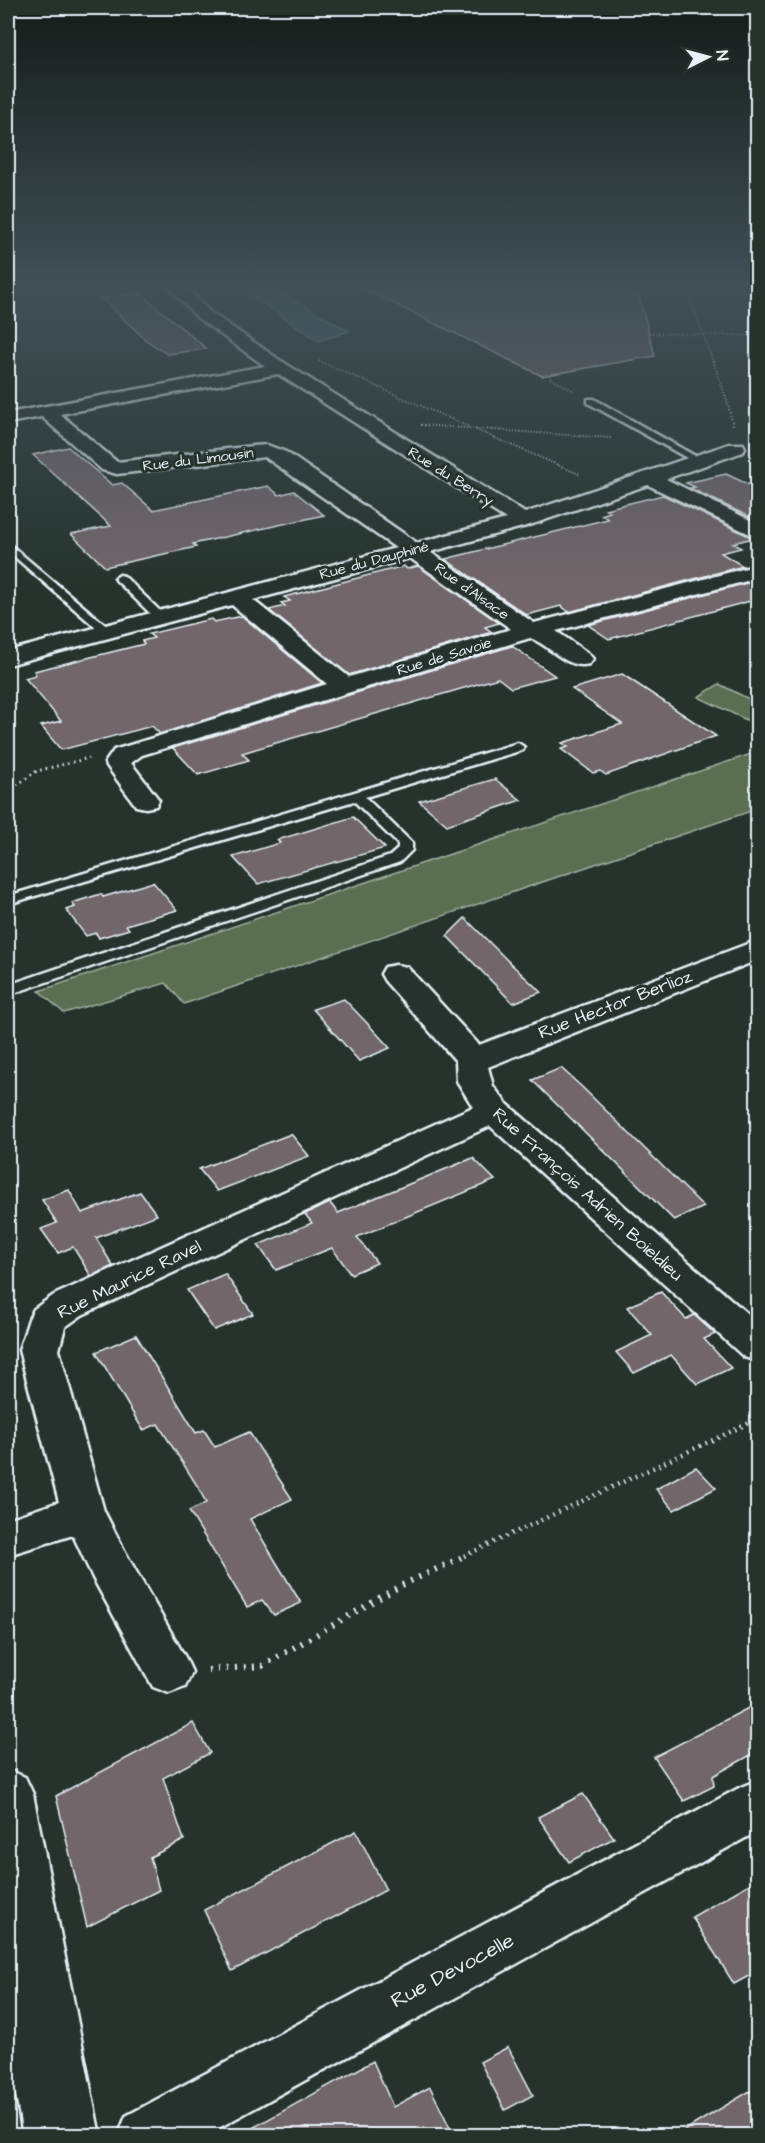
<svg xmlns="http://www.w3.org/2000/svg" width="765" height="2143" viewBox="0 0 765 2143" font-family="'Architects Daughter',sans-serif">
<rect width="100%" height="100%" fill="#26332d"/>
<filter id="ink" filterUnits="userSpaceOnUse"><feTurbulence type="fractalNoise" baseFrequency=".0167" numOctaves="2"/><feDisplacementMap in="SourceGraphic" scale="12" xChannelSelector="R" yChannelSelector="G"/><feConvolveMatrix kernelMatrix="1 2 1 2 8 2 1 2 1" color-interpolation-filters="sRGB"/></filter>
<g filter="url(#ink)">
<!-- green -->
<g fill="#5b6e51" stroke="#a2b0a4" stroke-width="1.5">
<polygon points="719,684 757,703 757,725 698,697"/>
<polygon points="757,752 757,809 184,1004 166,983 64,1013 39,991"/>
</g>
<!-- water -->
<polygon fill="#4c6d73" stroke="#8aa2a8" stroke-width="1.5" points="268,285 349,331 319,341 244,291"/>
<!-- building -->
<g fill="#71666b" stroke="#e8f1f8" stroke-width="1.5">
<polygon points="356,285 636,285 655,356 542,376"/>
<polygon points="140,293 207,349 167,354 146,340 101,298"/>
<polygon points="68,447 112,485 122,483 153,510 268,486 279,495 294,491 324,515 193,544 196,547 105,567 71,534 111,526 33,455"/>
<polygon points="726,474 758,489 758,521 690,488 695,487 686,483"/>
<polygon points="663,495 753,538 733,543 741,548 721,553 743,566 569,612 561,606 527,615 445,559 608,519 601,515 610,512 605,509"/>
<polygon points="404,566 407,569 418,566 499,623 485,627 492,632 349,675 269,610 285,606 281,603 290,601 284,597"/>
<polygon points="758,580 758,599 609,639 588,625"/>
<polygon points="242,616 322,683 160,734 152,726 61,750 41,726 61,721 25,678 36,675 34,671 144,644 142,641 154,638 149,634 211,619 214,622"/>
<polygon points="512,646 555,676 511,688 498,678 242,753 249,760 198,775 173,748"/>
<polygon points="622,674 716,736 606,775 600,771 593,773 561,749 568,747 562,743 622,724 572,689"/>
<polygon points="495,779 521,800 447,825 419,801"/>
<polygon points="353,817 385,848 258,884 233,857 280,843 277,840"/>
<polygon points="153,882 177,910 126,925 129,929 99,938 96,933 86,936 66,910 75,907 72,903 101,894 103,897"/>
<polygon points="465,918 510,963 541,992 513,1003 447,936"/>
<polygon points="344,999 367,1023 390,1048 359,1061 313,1009"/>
<polygon points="561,1068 583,1088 704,1207 674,1220 532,1080"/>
<polygon points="291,1134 309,1156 217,1191 199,1169"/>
<polygon points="473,1158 495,1180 357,1237 377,1263 351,1274 332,1248 276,1270 258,1245 312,1223 305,1214 330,1203 338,1213"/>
<polygon points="69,1190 82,1213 140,1192 157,1215 96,1238 113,1266 91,1276 73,1247 58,1253 41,1229 57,1223 42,1200"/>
<polygon points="225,1274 253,1314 214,1330 187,1290"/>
<polygon points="661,1292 686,1319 694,1315 715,1334 704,1339 731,1368 697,1384 671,1355 634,1373 616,1352 652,1335 627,1307"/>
<polygon points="136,1335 196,1433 204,1430 215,1447 249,1432 292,1499 250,1519 301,1603 274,1615 262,1600 247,1607 189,1511 206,1503 198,1487 158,1424 143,1430 96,1352"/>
<polygon points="696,1467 716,1488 674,1510 656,1489"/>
<polygon points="758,1703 758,1751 713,1776 714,1786 684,1801 654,1757"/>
<polygon points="193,1723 210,1753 163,1778 184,1840 150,1857 159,1890 87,1927 56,1796"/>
<polygon points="583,1794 614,1838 569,1862 538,1817"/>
<polygon points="356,1831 386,1890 232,1971 204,1910"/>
<polygon points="758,1879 758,1971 734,1984 692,1917"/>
<polygon points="508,2047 533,2095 505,2110 480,2062"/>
<polygon points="373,2061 393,2107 430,2087 454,2136 238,2136"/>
<polygon points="758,2086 758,2136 675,2136"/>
</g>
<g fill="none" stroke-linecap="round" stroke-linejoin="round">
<defs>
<g id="service">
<polygon points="588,399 594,399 704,461 696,463 588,403"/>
<polygon points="8,543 110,629 110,633 102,633 8,551"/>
<polygon points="120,575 124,576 164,615 164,619 156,619 116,580 115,578"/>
<polygon points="518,743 524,747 523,750 365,797 412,843 412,850 400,862 8,995 8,985 390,856 398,849 398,844 354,801 8,904 8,896"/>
<polygon points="8,1959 17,1963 21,1972 51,2136 23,2136 8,2047"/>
</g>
<g id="minor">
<path d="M167,285h17l26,27 68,47 247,154 204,-69h14l2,4 -2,4 -77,27 92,45v14l-110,-53 -118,40 -100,27 104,71 224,-58v13l-202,53 33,23 4,5 -4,5c-22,6 -39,-19 -59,-26l-388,117 -11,8 28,37 -3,6 -10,2 -10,-2 -31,-43 9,-13 213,-66 -95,-79 -224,60v-14l388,-103 -131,-91 -148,17 -15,-4 -60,-53 -34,6v-10l257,-47 -67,-48zM278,374l228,145 -89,24 -131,-91 -19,-7 -14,1 -136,16 -57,-48zM410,558l101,71 -162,48 -96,-77z"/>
<polygon points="758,940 758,960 488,1067 493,1086 506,1103 758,1323 758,1361 744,1357 490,1126 82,1315 65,1327 59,1350 104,1511 125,1552 185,1657 192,1672 185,1687 169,1693 153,1687 93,1578 73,1535 8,1555 8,1519 59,1502 19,1350 29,1319 34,1309 54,1295 473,1107 457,1081 456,1061 385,981 381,974 385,967 396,965 407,967 479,1045"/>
<polygon points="758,1780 758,1831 204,2136 118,2136 126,2116 741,1787"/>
</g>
<polygon id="secondary" points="8,1770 25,1777 33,1794 100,2136 43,2136 8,1931"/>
</defs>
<!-- service casing -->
<use href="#service" stroke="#e8f1f8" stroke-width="5"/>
<!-- minor casing -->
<use href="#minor" stroke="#e8f1f8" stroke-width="5"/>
<!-- secondary casing -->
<use href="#secondary" stroke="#e8f1f8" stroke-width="5"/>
<!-- path-far3 -->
<g stroke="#e8f1f8" stroke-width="2" stroke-dasharray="1 2" stroke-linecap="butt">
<polyline points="685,285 727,400 733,426"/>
<polyline points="649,333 758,336"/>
<polyline points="319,361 469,427"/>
<polyline points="550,378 574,391"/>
<polyline points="421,425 611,438"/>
<polyline points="476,430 579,474"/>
</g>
<!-- path-far2 -->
<polyline stroke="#e8f1f8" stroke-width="3" stroke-dasharray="1.5 4" stroke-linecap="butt" points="8,791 37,771 89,758"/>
<!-- path-far1 -->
<polyline stroke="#e8f1f8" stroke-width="4.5" stroke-dasharray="1.5 5" stroke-linecap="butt" points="464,1556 758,1419"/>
<!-- path -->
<polyline stroke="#e8f1f8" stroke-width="6" stroke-dasharray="2 7" stroke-linecap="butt" points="208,1670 262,1666 402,1585 467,1555"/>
<!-- service -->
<use href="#service" fill="#26332d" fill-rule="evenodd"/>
<!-- minor -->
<use href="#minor" fill="#26332d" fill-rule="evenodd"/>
<!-- secondary -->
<use href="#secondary" fill="#26332d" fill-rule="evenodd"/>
</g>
</g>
<!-- sky -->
<linearGradient id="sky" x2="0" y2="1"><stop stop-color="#151c19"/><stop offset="0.49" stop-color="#415057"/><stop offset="1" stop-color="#415057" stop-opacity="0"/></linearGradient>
<rect width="765" height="585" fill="url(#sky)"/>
<g text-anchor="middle" stroke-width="6" stroke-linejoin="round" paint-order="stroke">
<!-- far-street labels -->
<g font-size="15" fill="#e8f1f8" stroke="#26332d">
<text transform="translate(198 459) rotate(-7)" y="5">Rue du Limousin</text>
<text transform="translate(451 476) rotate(32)" y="5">Rue du Berry</text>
<text transform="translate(374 560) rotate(-15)" y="5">Rue du Dauphiné</text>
<text transform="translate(472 591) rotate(35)" y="5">Rue d'Alsace</text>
<text transform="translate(444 656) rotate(-17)" y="5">Rue de Savoie</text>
</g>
<!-- street labels -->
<g font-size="18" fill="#e8f1f8" stroke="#26332d">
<text transform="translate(615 1004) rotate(-21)" y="6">Rue Hector Berlioz</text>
<text transform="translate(588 1194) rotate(42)" y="6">Rue François Adrien Boieldieu</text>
<text transform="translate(129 1279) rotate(-26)" y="6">Rue Maurice Ravel</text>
</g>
<!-- near-street labels -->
<g font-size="21" fill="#e8f1f8" stroke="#26332d">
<text transform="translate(452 1970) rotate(-28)" y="7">Rue Devocelle</text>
</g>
</g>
<!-- margin -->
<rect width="765" height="2143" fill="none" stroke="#26332d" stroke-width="30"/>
<rect x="15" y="15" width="735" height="2113" fill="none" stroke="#e8f1f8" stroke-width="2" filter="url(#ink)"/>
<!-- north arrow -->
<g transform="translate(708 57) rotate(84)" stroke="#26332d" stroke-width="4.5" paint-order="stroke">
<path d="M0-4.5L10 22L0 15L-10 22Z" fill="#e8f1f8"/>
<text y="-9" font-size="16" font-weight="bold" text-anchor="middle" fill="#e8f1f8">N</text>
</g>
</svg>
